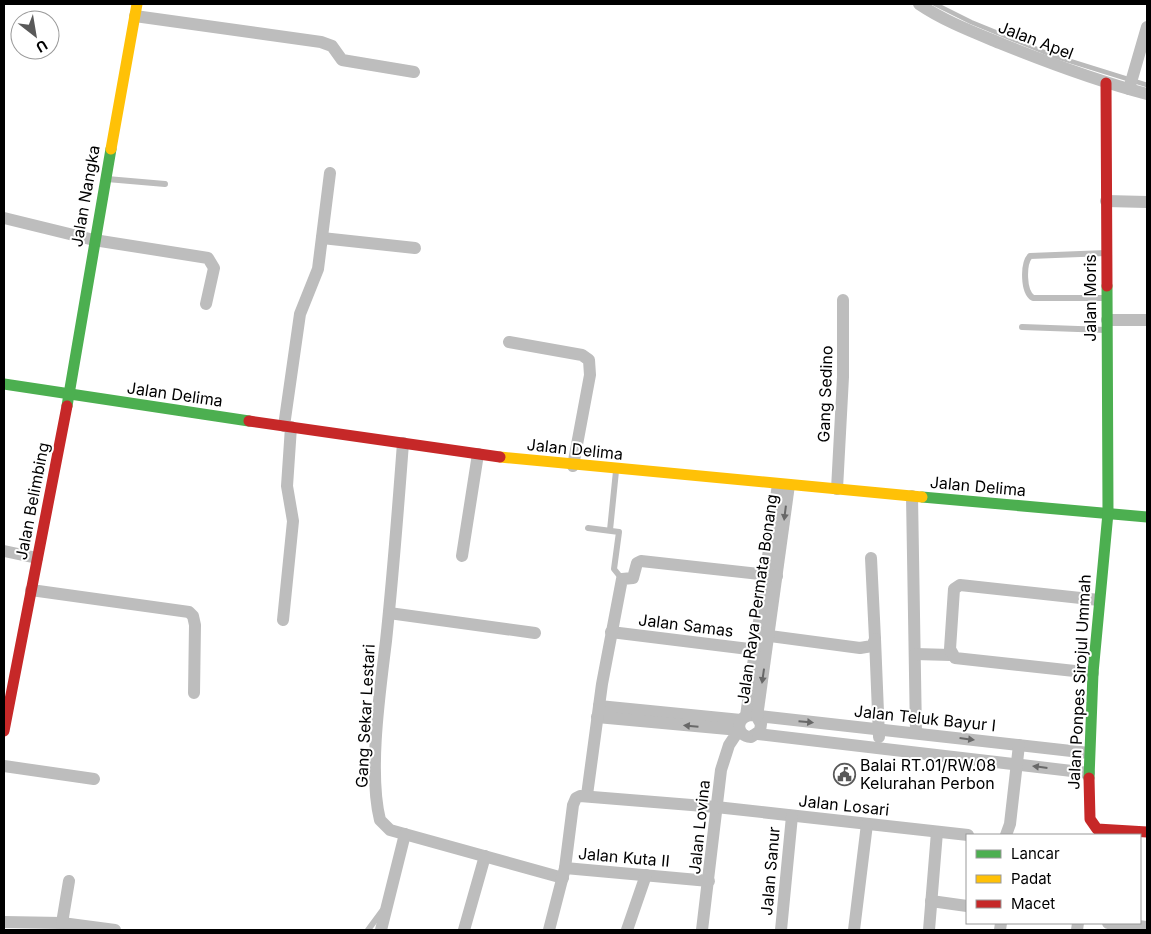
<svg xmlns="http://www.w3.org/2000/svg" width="1151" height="934" viewBox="0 0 1151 934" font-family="Inter,sans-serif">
<rect width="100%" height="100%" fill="#fff"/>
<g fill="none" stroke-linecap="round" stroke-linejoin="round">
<!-- stream -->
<polyline stroke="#bababa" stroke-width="4.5" points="935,4 971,22 1054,56 1147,85"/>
<!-- lane -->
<g stroke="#bdbdbd" stroke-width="6">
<polyline points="107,179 165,184"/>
<path d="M1105,298h-72c-10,-6 -10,-34 -3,-42l76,-3"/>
<polyline points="1022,327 1106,330"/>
<polyline points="588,528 619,532 614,569 622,579"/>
<polyline points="610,530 616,471"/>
<polyline points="368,930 382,911"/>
</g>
<!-- street -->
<g stroke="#bdbdbd" stroke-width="12">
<path d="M919,4c25,17 54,28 83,40 47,19 95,37 145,50"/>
<polyline points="135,16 321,42 332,46 342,60 414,72"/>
<polyline points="1129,89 1147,27"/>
<polyline points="1106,201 1147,202"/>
<polyline points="4,218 94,240 208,258 214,268 206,304"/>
<polyline points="322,238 415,248"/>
<polyline points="1107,320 1147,320"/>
<polyline points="509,342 582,355 589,360 590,375 573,466"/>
<polyline points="284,426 300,314 318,269 330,173"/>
<path d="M403,443c-5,67 -10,132 -17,198 -6,50 -18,131 -6,179l10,10 173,48"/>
<polyline points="837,489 843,377 843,300"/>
<polyline points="912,496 916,733"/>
<polyline points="4,551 37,558"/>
<polyline points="462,556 478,454"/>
<polyline points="31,590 189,612 193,616 195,625 194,693"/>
<polyline points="389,613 535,633"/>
<polyline points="283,620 293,521 287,486 291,427"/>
<polyline points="611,632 765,651"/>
<polyline points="762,635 860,648 872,646 875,639 871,558"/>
<polyline points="875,639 879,737"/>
<polyline points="915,654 951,655"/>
<polyline points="1093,673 955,658 950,649 954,589 960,585 1099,600"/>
<polyline points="599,706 741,720"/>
<polyline points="746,716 778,484"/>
<polyline points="597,717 739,730 729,745 721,770 702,930"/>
<path d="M757,717l4,7 -1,7 -9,6c-15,-1 -16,-19 -1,-22l339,38"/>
<polyline points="757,717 789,485"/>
<polyline points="758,734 1089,773"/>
<polyline points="4,766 94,779"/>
<polyline points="587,795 602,684 622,579 633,578 637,563 641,561 777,576"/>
<polyline points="1006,835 1010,824 1019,745"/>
<polyline points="565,868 709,881"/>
<polyline points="931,901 967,906"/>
<polyline points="4,922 62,923 115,930"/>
<polyline points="62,923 69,881"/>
<polyline points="1108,923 1147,927"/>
<polyline points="381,930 405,834"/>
<polyline points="464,930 485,856"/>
<polyline points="549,930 565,868 573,805 576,798 580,796 716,807 968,835"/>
<polyline points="627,930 646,875"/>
<polyline points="781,930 792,816"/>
<polyline points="854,930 867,824"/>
<polyline points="929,930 937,832"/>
<polyline points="1000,930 1001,923"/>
<polyline points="1077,930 1078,923"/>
</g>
<!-- fast -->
<g stroke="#4caf50" stroke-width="11">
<polyline points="4,384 249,421"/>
<polyline points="67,406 111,149"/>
<polyline points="922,497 1147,517"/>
<polyline points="1089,778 1093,673 1108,513 1107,286"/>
</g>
<!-- slow -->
<g stroke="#ffc107" stroke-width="11">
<polyline points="111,149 137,4"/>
<polyline points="500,457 922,497"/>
</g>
<!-- jam -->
<g stroke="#c62828" stroke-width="11">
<polyline points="1106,83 1107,286"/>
<polyline points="249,421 500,457"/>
<polyline points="4,731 67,406"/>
<polyline points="1089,778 1090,819 1097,829 1147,832"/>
</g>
</g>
<!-- one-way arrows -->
<defs><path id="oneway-solid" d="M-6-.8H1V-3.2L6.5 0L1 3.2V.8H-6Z" transform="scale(1.25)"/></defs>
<g fill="#686868">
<use href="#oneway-solid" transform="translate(785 513) rotate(97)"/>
<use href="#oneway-solid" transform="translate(763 676) rotate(98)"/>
<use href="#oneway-solid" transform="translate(806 722) rotate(5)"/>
<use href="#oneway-solid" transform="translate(691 726) rotate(-175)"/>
<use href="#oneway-solid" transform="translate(967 739) rotate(7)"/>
<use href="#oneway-solid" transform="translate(1040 767) rotate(-173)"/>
</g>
<!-- icons -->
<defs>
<symbol id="civic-ring" viewBox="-11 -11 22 22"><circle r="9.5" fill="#fff" stroke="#595959" stroke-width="1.5"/><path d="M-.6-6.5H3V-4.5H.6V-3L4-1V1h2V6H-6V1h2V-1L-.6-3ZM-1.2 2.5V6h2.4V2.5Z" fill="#595959"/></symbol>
</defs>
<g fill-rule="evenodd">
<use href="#civic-ring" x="832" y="762" width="25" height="25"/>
</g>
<g text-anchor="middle" stroke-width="4" stroke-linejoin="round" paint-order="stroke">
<!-- street labels -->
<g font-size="16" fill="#000" stroke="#fff">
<text transform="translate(1036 40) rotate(21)" y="6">Jalan Apel</text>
<text transform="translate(85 196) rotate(-80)" y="6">Jalan Nangka</text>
<text transform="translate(1090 298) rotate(-90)" y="6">Jalan Moris</text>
<text transform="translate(175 394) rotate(8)" y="6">Jalan Delima</text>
<text transform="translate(825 394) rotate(-88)" y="6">Gang Sedino</text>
<text transform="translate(575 449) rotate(6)" y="6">Jalan Delima</text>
<text transform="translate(978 486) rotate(5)" y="6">Jalan Delima</text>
<text transform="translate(32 501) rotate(-79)" y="6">Jalan Belimbing</text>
<text transform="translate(757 599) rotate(-82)" y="6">Jalan Raya Permata Bonang</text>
<text transform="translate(686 625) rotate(7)" y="6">Jalan Samas</text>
<text transform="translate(1079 682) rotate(-87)" y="6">Jalan Ponpes Sirojul Ummah</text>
<text transform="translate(365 716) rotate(-87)" y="6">Gang Sekar Lestari</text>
<text transform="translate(925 718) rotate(6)" y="6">Jalan Teluk Bayur I</text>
<text transform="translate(844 805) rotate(6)" y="6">Jalan Losari</text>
<text transform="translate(699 827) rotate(-84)" y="6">Jalan Lovina</text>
<text transform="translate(624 857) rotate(5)" y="6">Jalan Kuta II</text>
<text transform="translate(770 871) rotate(-85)" y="6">Jalan Sanur</text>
</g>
<!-- poi labels -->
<g font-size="16" fill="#000" stroke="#fff" text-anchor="start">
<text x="860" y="771">Balai RT.01/RW.08<tspan x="860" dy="18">Kelurahan Perbon</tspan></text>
</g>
</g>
<!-- border -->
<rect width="1151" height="934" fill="none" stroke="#000000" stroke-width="10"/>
<!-- legend -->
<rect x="966" y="834" width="175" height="90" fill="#ffffff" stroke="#999999"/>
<rect x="976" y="850" width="25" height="8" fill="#4caf50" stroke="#999999"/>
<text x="1011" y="859" font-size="15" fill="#000000">Lancar</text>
<rect x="976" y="875" width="25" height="8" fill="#ffc107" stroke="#999999"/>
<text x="1011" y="884" font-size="15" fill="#000000">Padat</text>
<rect x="976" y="900" width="25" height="8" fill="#c62828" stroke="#999999"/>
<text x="1011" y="909" font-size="15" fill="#000000">Macet</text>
<!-- north arrow -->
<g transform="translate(35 35) rotate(149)"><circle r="24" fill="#ffffff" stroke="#999999"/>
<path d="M0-4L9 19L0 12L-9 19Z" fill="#595959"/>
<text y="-8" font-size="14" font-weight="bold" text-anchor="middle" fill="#000000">U</text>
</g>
</svg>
